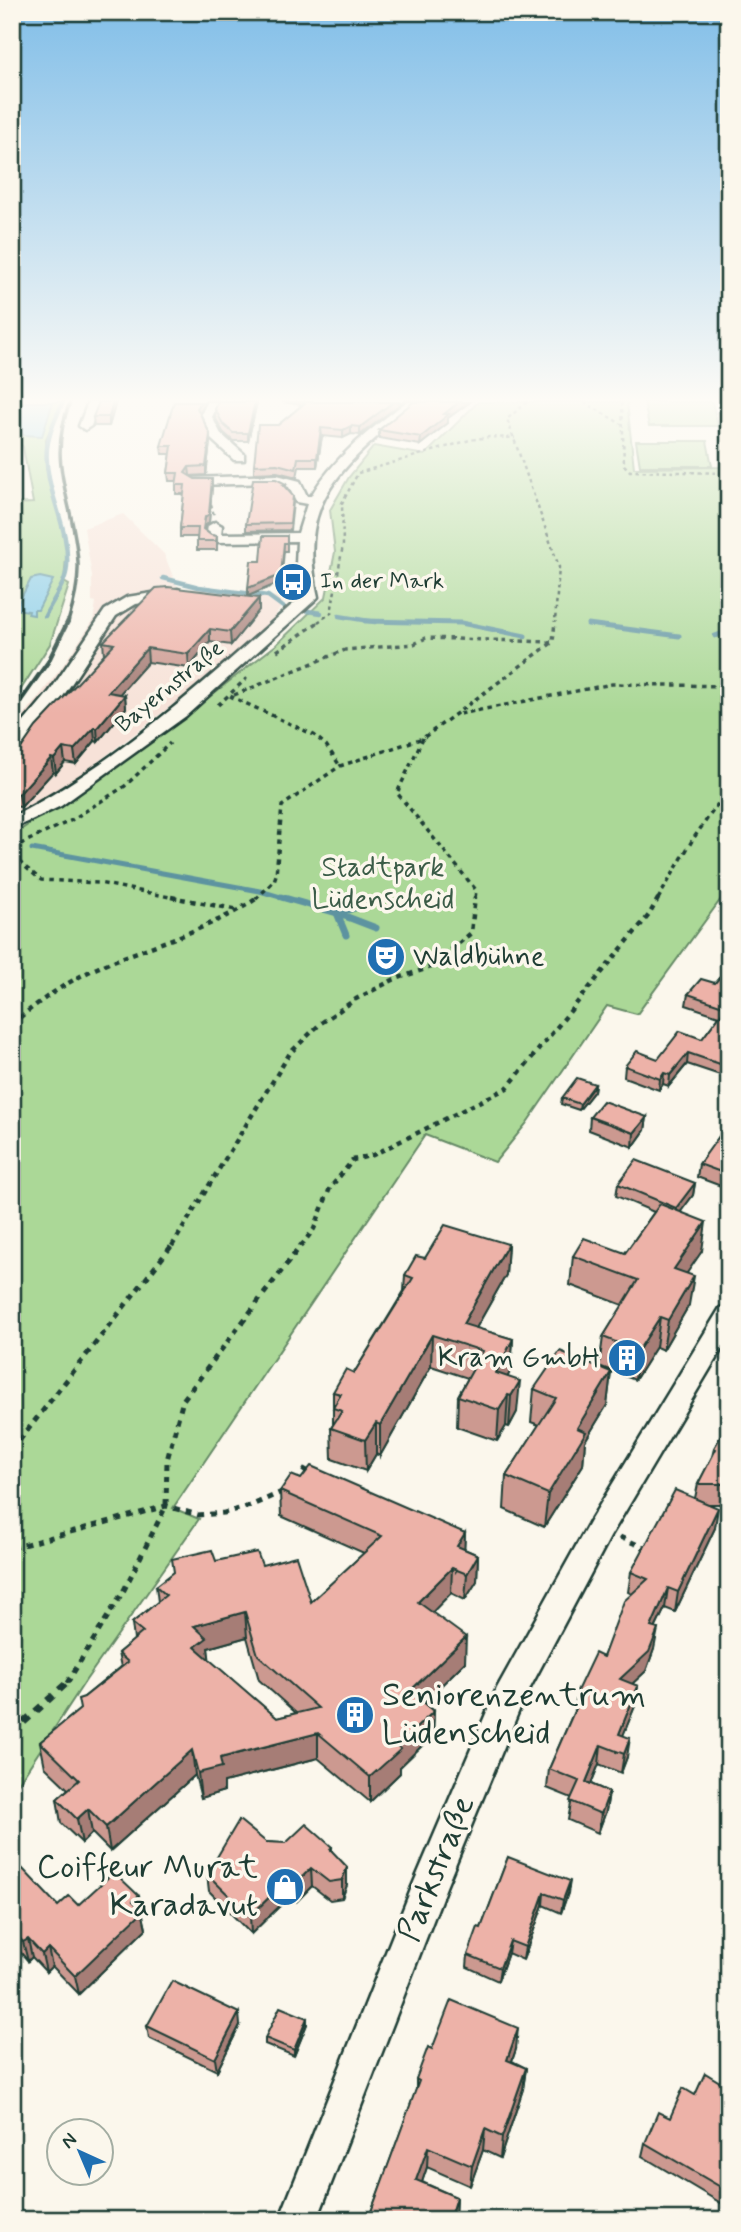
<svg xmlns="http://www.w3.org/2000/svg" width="741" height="2232" font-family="Mynerve,sans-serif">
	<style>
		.built { fill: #f7e2d8 }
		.green { fill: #abd897; stroke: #658a66; stroke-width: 2 }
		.water { fill: #87cce8; stroke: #5d93a0; stroke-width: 2 }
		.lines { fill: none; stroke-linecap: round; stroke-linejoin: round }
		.stream-far2 { stroke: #5d93a0; stroke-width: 4.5 }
		.stream-far1 { stroke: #5d93a0; stroke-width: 5 }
		.stream { stroke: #5d93a0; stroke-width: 7 }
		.minor-casing { stroke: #1f3d34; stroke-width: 5 }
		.path-far4 { stroke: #1f3d34; stroke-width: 2.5; stroke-dasharray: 3.5 3.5; stroke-linecap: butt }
		.path-far3 { stroke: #1f3d34; stroke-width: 3.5; stroke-dasharray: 4.5 4.5; stroke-linecap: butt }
		.path-far2 { stroke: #1f3d34; stroke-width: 4.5; stroke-dasharray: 5 5; stroke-linecap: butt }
		.path-far1 { stroke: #1f3d34; stroke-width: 5; stroke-dasharray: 6 6; stroke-linecap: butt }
		.path { stroke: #1f3d34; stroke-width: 7; stroke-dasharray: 8 8; stroke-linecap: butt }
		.minor { fill: #fbf7ec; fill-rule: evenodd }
		.rail-far1 { stroke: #1f3d34; stroke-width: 3.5 }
		.rail { stroke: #1f3d34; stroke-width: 4.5 }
		.wall { fill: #cc9990; stroke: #1f3d34; stroke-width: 2; fill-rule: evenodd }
		.shaded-wall { fill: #a67d76; stroke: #1f3d34; stroke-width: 2 }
		.building { fill: #edb2a8; stroke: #1f3d34; stroke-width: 2; fill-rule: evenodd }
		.labels { text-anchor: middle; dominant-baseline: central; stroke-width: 7; stroke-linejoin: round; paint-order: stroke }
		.far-poi-label { font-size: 23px; fill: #1f3d34; stroke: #fbf7ec; text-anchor: start }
		.far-street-label { font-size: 23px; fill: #1f3d34; stroke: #fbf7ec }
		.park-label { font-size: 28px; fill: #3b5c48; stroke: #fbf7ec }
		.poi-label { font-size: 28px; fill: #1f3d34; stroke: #fbf7ec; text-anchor: start }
		.near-poi-label { font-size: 33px; fill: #1f3d34; stroke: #fbf7ec; text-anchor: start }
		.near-street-label { font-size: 33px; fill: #1f3d34; stroke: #fbf7ec }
	</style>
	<rect width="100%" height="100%" fill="#fbf7ec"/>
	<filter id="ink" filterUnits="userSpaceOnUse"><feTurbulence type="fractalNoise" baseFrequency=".0143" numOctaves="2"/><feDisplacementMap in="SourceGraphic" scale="14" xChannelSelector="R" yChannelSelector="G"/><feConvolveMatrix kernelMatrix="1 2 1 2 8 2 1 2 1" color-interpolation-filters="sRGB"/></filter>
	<g filter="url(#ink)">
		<polygon class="built" points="123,514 164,554 179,591 199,587 287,598 271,622 244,650 61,790 12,817 12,730 59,671 93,621 96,602 92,601 92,576 84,528"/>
		<g class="green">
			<polygon points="12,402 63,402 46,439 46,468 67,545 64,582 69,585 50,644 12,703 12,504 33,503 23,447 14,436 12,428"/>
			<polygon points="478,402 627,402 634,468 721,467 724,415 729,404 729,888 637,1014 607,1006 526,1124 495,1162 425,1135 173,1508 199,1519 86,1680 12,1793 12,836 187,714 276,645 326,597 335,552 330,510 349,477 374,446 425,455"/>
			<polygon points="644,402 712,402 718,426 649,426"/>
			<polygon points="636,441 707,441 712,466 640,466"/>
		</g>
		<g class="water">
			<polygon points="20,402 53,402 42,436 23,435 13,410"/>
			<polygon points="40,577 53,580 38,610 34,610 34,615 28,614 29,611 15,609 31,579"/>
		</g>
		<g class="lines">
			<g class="stream-far2">
				<polyline points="163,578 199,587 268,596 283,607"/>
				<polyline points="308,611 321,613"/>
				<path d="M45,616C52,600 66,585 67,566C70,525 43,489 47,448C49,432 56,417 63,402"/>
				<polyline points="339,616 375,622"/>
			</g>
			<g class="stream-far1">
				<polyline points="365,621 461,623 525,636"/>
				<polyline points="588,624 679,636"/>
				<polyline points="715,636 729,631"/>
				<polyline points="32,849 260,891 287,899"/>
			</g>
			<g class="stream">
				<polyline points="281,897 337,913 376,928"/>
				<polyline points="346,935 337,913 369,904"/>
			</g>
			<defs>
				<g id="minor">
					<polygon points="88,402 100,402 91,426 85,430 79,426"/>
					<polygon points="207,402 219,402 212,417 221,434 244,454 244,460 234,460 211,439 200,417"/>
					<path d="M406,402H420C408,415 392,425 378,436C322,485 301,522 318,597L315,600L186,716L61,806L12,829V817C121,761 211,676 302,596L296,565L297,541L213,542L206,538L208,526L215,522L222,526L221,534L298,533L307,504L296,502L289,487L277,483L195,485L188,481L190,478L277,475L300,481L307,496H311C334,457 371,429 406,402Z"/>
					<polygon points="178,589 183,591 186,594 183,597 136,604 116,616 62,698 18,751 12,752 12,736 50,691 105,610 127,597"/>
					<polygon points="729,1306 729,1337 610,1537 522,1703 446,1887 317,2220 279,2220 412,1887 497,1688 590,1521 720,1308"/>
				</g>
			</defs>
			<use href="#minor" class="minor-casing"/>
			<g class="path-far4">
				<polyline points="527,402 507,419 559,567 555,622"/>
				<polyline points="584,402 623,425"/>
				<polyline points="622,402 624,465 630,471 729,473"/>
				<polyline points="211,504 214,516"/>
				<polyline points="318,622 331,613 343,545 342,503 358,473 470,440 489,437 515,438"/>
			</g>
			<g class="path-far3">
				<polyline points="277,651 320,621"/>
				<polyline points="234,695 345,650 414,644 426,638 551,642"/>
				<polyline points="230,696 314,735 326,745 340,766"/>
				<polyline points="218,705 247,678"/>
				<polyline points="460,714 612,684 729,686"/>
				<polyline points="423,738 397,793 476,890 475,899"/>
				<polyline points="12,848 70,821 125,786 170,743"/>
				<polyline points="12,856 41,880 99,883 180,899"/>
				<polyline points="256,899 274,881 276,875 282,806 340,766 423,738 553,642 555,621"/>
				<polyline points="658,899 693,839 729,788"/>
			</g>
			<g class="path-far2">
				<polyline points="171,897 239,910"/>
				<path d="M12,1024C38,1002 66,982 97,968C151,944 209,931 259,897"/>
				<polyline points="172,1246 290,1053 321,1023 356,999 393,980 431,967 471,933 475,897"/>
				<polyline points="301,1246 314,1229 330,1188 353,1160 373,1155 507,1088 649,915 659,897"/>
			</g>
			<g class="path-far1">
				<polyline points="12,1450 173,1244"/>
				<polyline points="297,1483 307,1467"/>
				<polyline points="620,1537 647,1549"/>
				<polyline points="12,1548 166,1506 198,1515 224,1513 250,1506 284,1491"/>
				<polyline points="67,1683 124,1590 166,1506 167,1460 183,1400 302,1244"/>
			</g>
			<polyline class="path" points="12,1733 69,1681"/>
			<use href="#minor" class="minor"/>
			<path class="rail-far1" d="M68,622C74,603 79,584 78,563C75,502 45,465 70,402"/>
			<polyline class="rail" points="12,713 48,662 68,621"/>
		</g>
		<g class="wall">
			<polygon points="116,402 109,426 94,426 93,417"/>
			<polygon points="206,402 200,413 210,434 210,442 206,475 189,476 195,479 212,479 212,487 209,522 205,526 205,530 211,535 217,536 217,550 197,550 197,537 180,537 180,528 184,494 176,494 176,481 169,481 168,473 171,454 162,454 161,446"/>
			<polygon points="257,402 248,441 233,441 223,432 215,417 215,409"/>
			<polygon points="282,402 403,402 360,435 351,434 343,438 322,436 317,467 299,467 297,477 277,472 254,473 254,465 278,425 302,405"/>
			<polygon points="414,402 470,402 448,418 448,423 420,445 379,438 379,430"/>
			<polygon points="286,484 286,488 293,503 290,530 246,531 246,524"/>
			<polygon points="287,536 287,551 284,551 281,582 248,596 248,588 261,561"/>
			<polygon points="259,598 259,610 231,645 210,642 189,668 148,662 119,694 125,695 126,708 98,742 95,741 76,764 65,762 56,773 53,772 21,807 12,806 12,757 22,747 104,654 103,642"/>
			<polygon points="729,966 729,1078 687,1064 669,1086 663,1084 659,1090 624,1077 625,1066 658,1059 702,1039 719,1016 686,1005 688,994 715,983"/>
			<polygon points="595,1084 594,1091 579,1110 561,1104 562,1098"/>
			<polygon points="590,1117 647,1117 645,1130 633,1147 589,1130"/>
			<polygon points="729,1125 729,1189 697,1177 699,1164"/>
			<polygon points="695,1183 693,1195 680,1212 702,1251 686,1273 689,1305 663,1350 656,1347 635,1380 599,1366 603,1337 623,1305 570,1285 573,1256 625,1253 654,1212 616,1196 618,1184"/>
			<polygon points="508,1244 506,1275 476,1328 513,1339 511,1370 507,1376 517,1412 509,1427 506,1426 497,1441 457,1427 458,1396 468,1378 431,1366 380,1456 376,1454 366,1471 332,1459 331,1428 333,1425 333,1392 354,1373 404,1291 405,1275 425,1258"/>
			<polygon points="611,1372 607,1405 585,1441 583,1465 544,1527 504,1509 506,1476 539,1425 531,1422 534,1389"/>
			<polygon points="729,1422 729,1504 709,1504 715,1528 675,1612 665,1608 655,1629 654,1649 646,1671 632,1684 638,1686 635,1706 623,1735 627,1757 621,1773 599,1764 591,1784 609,1792 606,1811 598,1833 568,1820 572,1798 547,1788 549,1769 575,1709 577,1691 603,1657 632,1594 628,1592 631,1572 695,1498 698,1484 712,1457 714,1448"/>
			<path d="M301,1479L465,1533L464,1549L478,1555L477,1581L465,1600L451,1593L432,1612L465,1662L424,1702L434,1711L433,1735L400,1767V1773L370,1802L318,1758L224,1782V1791L201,1798L195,1775L110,1851L92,1833L82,1843L61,1823L57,1799L68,1789L45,1767L40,1742L80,1710L84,1697L121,1667L118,1653L134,1640L132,1623L158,1602L156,1586L216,1561L262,1565L311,1602L364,1553L281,1516L280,1491ZM247,1637L259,1680L296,1713L277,1718L209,1660L208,1648Z"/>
			<polygon points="266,1842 332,1847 332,1852 347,1867 347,1885 342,1898 330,1900 312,1886 297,1901 291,1895 251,1934 209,1891 207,1874"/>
			<polygon points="508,1857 568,1893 561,1913 543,1905 523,1960 508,1953 498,1981 467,1967 468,1955 481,1928"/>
			<polygon points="12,1873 58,1906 78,1905 141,1909 146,1929 79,1994 52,1966 46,1972 32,1957 28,1961 16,1947 12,1950"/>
			<polygon points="729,2009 729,2033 722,2029"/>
			<polygon points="307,2018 307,2024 294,2056 265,2044 265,2038"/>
			<polygon points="240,2025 217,2071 149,2038 147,2026"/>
			<polygon points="432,2049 516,2049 512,2061 526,2068 523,2089 500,2158 483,2150 470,2186 427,2167 422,2182 456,2197 455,2217 368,2220 416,2090 416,2079"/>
			<polygon points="729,2063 729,2217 722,2213 724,2205 642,2156 645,2143 670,2118 695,2095 720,2082"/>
		</g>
		<g class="shaded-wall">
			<polygon points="113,402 116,402 109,426 109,417"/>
			<polygon points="201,402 206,402 198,416 197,408"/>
			<polygon points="255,402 257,402 248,441 248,433"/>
			<polygon points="393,402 403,402 360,435 360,427"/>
			<polygon points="459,402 470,402 448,418 448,423 420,445 421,437 444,414"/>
			<polygon points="351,426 351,434 343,438 343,430"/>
			<polygon points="321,428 322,436 317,467 317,458"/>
			<polygon points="210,434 210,442 206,475 206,466"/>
			<polygon points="189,467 190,475 185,482 185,473"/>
			<polygon points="212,479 212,487 209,522 205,526 203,538 203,529"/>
			<polygon points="284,543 281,582 248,596 248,588"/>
			<polygon points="259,598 259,610 231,645 230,632"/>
			<polygon points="210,629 210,642 189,668 188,654"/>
			<polygon points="147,648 148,662 109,706 108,692"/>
			<polygon points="125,695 126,708 98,742 97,728"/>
			<polygon points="94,728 95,741 76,764 74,750"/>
			<polygon points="63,748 65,762 56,773 54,759"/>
			<polygon points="51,758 53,772 21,807 19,794"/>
			<polygon points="688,1053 687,1064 669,1086 670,1075"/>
			<polygon points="664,1073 663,1084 659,1090 660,1079"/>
			<polygon points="595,1084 594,1091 579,1110 580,1104"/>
			<polygon points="647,1117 645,1130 633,1147 634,1133"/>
			<polygon points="695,1183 693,1195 674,1221 676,1208"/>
			<polygon points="706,1222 702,1251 670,1298 674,1269"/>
			<polygon points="508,1244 506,1275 466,1346 463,1324"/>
			<polygon points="694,1276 689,1305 663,1350 668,1320"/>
			<polygon points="660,1317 656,1347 635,1380 638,1351"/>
			<polygon points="432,1335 431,1366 380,1456 380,1425"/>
			<polygon points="513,1339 511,1370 494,1404 496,1373"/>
			<polygon points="611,1372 607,1405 585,1441 583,1465 544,1527 548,1494 577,1428"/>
			<polygon points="520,1381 517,1412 509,1427 511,1396"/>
			<polygon points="508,1395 506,1426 497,1441 499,1410"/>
			<polygon points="376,1423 376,1454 366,1471 365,1440"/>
			<polygon points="718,1508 715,1528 675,1612 678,1592"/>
			<polygon points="465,1533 464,1559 456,1571 457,1546"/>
			<polygon points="478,1555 477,1581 465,1600 467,1574"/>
			<polygon points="452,1568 451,1593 418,1627 418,1602"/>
			<polygon points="668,1588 665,1608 647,1646 651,1627"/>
			<polygon points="245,1612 247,1637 208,1648 210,1663 195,1647 194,1626"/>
			<polygon points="658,1629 654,1649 646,1671 617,1698 620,1679"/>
			<polygon points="466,1637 465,1662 410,1716 410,1691"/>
			<polygon points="638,1686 635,1706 616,1753 619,1734"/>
			<polygon points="434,1711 433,1735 400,1767 400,1773 370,1802 370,1777 397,1746"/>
			<polygon points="318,1733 318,1758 224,1782 224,1791 201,1798 198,1773 220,1758"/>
			<polygon points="630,1738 627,1757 621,1773 624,1754"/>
			<polygon points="601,1745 599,1764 584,1801 586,1782"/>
			<polygon points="192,1750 195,1775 110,1851 106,1827"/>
			<polygon points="609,1792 606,1811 598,1833 601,1814"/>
			<polygon points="88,1809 92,1833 82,1843 77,1819"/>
			<polygon points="347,1867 347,1885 342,1898 342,1880"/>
			<polygon points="311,1868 312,1886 297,1901 296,1883"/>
			<polygon points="290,1877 291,1895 251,1934 250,1916"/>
			<polygon points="570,1881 568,1893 561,1913 563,1900"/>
			<polygon points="544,1893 543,1905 523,1960 525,1947"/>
			<polygon points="139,1896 146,1929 79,1994 75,1976 133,1901"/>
			<polygon points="12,1934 16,1947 12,1950"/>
			<polygon points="28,1939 32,1957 28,1961 23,1942"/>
			<polygon points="510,1941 508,1953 498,1981 500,1968"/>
			<polygon points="48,1948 52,1966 46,1972 42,1954"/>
			<polygon points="239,2013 240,2025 217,2071 215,2059"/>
			<polygon points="307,2018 307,2024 294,2056 294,2050"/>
			<polygon points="518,2028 516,2049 505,2081 507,2060"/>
			<polygon points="526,2068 523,2089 500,2158 502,2137"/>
			<polygon points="485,2129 483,2150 470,2186 472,2166"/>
			<polygon points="428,2147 427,2167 416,2200 416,2180"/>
			<polygon points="456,2197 455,2217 454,2220 449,2220"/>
		</g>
		<g class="building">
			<polygon points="99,402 113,402 109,417 93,417"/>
			<polygon points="174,402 201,402 197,408 210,434 206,466 189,467 185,473 195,479 212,479 209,514 205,517 203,529 211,535 217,536 216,541 197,541 198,528 180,528 185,485 176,485 178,473 168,473 172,446 161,446"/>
			<polygon points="218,402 255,402 248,433 233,433 223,424 215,409"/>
			<polygon points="306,402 393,402 360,427 351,426 343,430 321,428 317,458 298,458 296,469 277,464 254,465 258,425 278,425"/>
			<polygon points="413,402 459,402 444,414 449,414 421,437 379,430"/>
			<polygon points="253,479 276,479 286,484 283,485 293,496 290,523 246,524"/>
			<polygon points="263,536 287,536 287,543 284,543 281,575 248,588 251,561 261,561"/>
			<polygon points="168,587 259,598 230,632 210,629 188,654 147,648 108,692 125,695 97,728 94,728 74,750 63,748 54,759 51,758 19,794 12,792 12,757 22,747 36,727 114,644 103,642 156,588"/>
			<polygon points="729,966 729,1067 688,1053 670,1075 664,1073 660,1079 625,1066 637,1051 658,1059 680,1031 702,1039 726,1007 688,994 701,979 715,983"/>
			<polygon points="577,1078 595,1084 580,1104 562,1098"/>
			<polygon points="603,1101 647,1117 634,1133 590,1117"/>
			<polygon points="727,1125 729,1125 729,1175 699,1164"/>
			<polygon points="636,1160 695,1183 676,1208 618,1184"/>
			<polygon points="660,1204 706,1222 674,1269 694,1276 668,1320 660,1317 638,1351 603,1337 638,1280 573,1256 584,1238 625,1253"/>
			<polygon points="445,1225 508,1244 463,1324 513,1339 496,1373 520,1381 511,1396 508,1395 499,1410 458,1396 483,1351 432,1335 380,1425 376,1423 365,1440 331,1428 342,1411 333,1408 341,1394 333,1392 346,1369 354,1373 413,1278 405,1275 416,1256 425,1258"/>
			<polygon points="560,1351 611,1372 577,1428 586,1432 548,1494 506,1476 556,1398 534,1389"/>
			<polygon points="729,1422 729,1484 698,1484 716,1449 714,1448"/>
			<path d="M311,1466L465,1533L457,1546L478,1555L467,1574L452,1568L418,1602L466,1637L410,1691L434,1711L397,1746L401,1749L370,1777L318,1733L220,1758L222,1767L198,1773L192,1750L106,1827L88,1809L77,1819L57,1799L79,1780L40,1742L80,1709L78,1699L84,1697L128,1662L118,1653L143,1632L132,1623L166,1595L156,1586L174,1572L172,1559L212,1550L216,1561L257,1552L262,1565L296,1556L311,1602L382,1536L280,1491L291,1475L301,1479ZM245,1612L258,1655L318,1708L277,1718L195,1647L207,1638L194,1626Z"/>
			<polygon points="675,1490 718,1508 678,1592 668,1588 651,1627 658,1629 649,1652 620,1679 638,1686 619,1734 630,1738 624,1754 601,1745 586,1782 609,1792 601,1814 570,1801 579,1781 549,1769 582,1693 577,1691 595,1653 603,1657 624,1601 648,1579 631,1572"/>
			<polygon points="239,1820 266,1842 286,1843 306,1824 332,1847 330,1849 347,1867 342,1880 329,1882 311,1868 296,1883 290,1877 250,1916 207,1874"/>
			<polygon points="508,1857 570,1881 563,1900 544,1893 525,1947 510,1941 500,1968 468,1955 478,1927 481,1928"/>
			<polygon points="20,1866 58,1906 69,1896 78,1905 114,1872 139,1896 133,1901 143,1911 75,1976 48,1948 42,1954 28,1939 23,1942 12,1930 12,1873"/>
			<polygon points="172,1981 239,2013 215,2059 147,2026"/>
			<polygon points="451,2000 518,2028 507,2060 526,2068 502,2137 485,2129 472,2166 428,2147 416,2180 456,2197 449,2220 368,2220 419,2081 416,2079 428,2047 432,2049"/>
			<polygon points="280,2007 307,2018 294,2050 265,2038"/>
			<polygon points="729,2063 729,2202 726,2200 729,2192 645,2143 658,2112 670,2118 683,2088 695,2095 705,2073 720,2082"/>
		</g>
	</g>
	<linearGradient id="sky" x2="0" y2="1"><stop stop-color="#81bee8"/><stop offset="0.56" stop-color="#fdfbf6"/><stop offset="1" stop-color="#fdfbf6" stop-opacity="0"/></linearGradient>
	<rect width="741" height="714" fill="url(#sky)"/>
	<defs>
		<symbol id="bus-disc" viewBox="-11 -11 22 22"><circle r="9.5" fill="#1f6fb2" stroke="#fbf7ec"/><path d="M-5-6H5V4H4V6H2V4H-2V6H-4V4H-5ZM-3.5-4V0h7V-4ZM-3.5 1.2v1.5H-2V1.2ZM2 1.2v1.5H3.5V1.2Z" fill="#fff"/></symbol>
		<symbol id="theatre-disc" viewBox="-11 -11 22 22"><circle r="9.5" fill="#1f6fb2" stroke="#fbf7ec"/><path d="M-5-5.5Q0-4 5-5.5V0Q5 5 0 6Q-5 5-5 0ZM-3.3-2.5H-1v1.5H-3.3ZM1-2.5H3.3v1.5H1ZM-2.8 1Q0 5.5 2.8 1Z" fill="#fff"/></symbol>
		<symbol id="building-disc" viewBox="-11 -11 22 22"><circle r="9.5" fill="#1f6fb2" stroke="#fbf7ec"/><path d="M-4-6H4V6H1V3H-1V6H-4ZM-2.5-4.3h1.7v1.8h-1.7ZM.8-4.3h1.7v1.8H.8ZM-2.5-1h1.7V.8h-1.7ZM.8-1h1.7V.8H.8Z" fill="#fff"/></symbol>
		<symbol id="shop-disc" viewBox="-11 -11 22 22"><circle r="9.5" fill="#1f6fb2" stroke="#fbf7ec"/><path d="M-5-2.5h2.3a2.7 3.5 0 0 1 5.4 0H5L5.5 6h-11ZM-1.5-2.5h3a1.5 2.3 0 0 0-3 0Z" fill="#fff"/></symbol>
	</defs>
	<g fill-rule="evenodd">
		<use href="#bus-disc" x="271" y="560" width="44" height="44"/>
		<use href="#theatre-disc" x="364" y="935" width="44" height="44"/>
		<use href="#building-disc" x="605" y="1336" width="44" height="44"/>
		<use href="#building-disc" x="333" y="1693" width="44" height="44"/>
		<use href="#shop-disc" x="263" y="1865" width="44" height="44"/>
	</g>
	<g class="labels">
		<g class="far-poi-label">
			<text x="320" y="582">In der Mark</text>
		</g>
		<g class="far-street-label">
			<text transform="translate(170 687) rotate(-39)">Bayernstraße</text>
		</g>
		<g class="park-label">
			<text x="383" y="868">Stadtpark<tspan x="383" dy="32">Lüdenscheid</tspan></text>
		</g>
		<g class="poi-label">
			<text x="413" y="957">Waldbühne</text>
			<text x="600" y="1358" text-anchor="end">Kram GmbH</text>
		</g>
		<g class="near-poi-label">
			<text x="382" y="1696">Seniorenzentrum<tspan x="382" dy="38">Lüdenscheid</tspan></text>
			<text x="258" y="1868" text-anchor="end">Coiffeur Murat<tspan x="258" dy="38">Karadavut</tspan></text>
		</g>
		<g class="near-street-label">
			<text transform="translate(437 1869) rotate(-68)">Parkstraße</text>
		</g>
	</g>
	<rect width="741" height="2232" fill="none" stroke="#fbf7ec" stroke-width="42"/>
	<rect x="21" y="21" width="699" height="2190" fill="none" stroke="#1f3d34" stroke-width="2.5" filter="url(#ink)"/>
	<g transform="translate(80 2152) rotate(316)"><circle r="33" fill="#fbf7ec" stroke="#a3ada2" stroke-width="2"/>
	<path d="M0-5L12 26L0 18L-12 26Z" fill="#1f6fb2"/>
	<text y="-10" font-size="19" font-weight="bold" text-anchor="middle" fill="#1f3d34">N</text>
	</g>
</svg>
